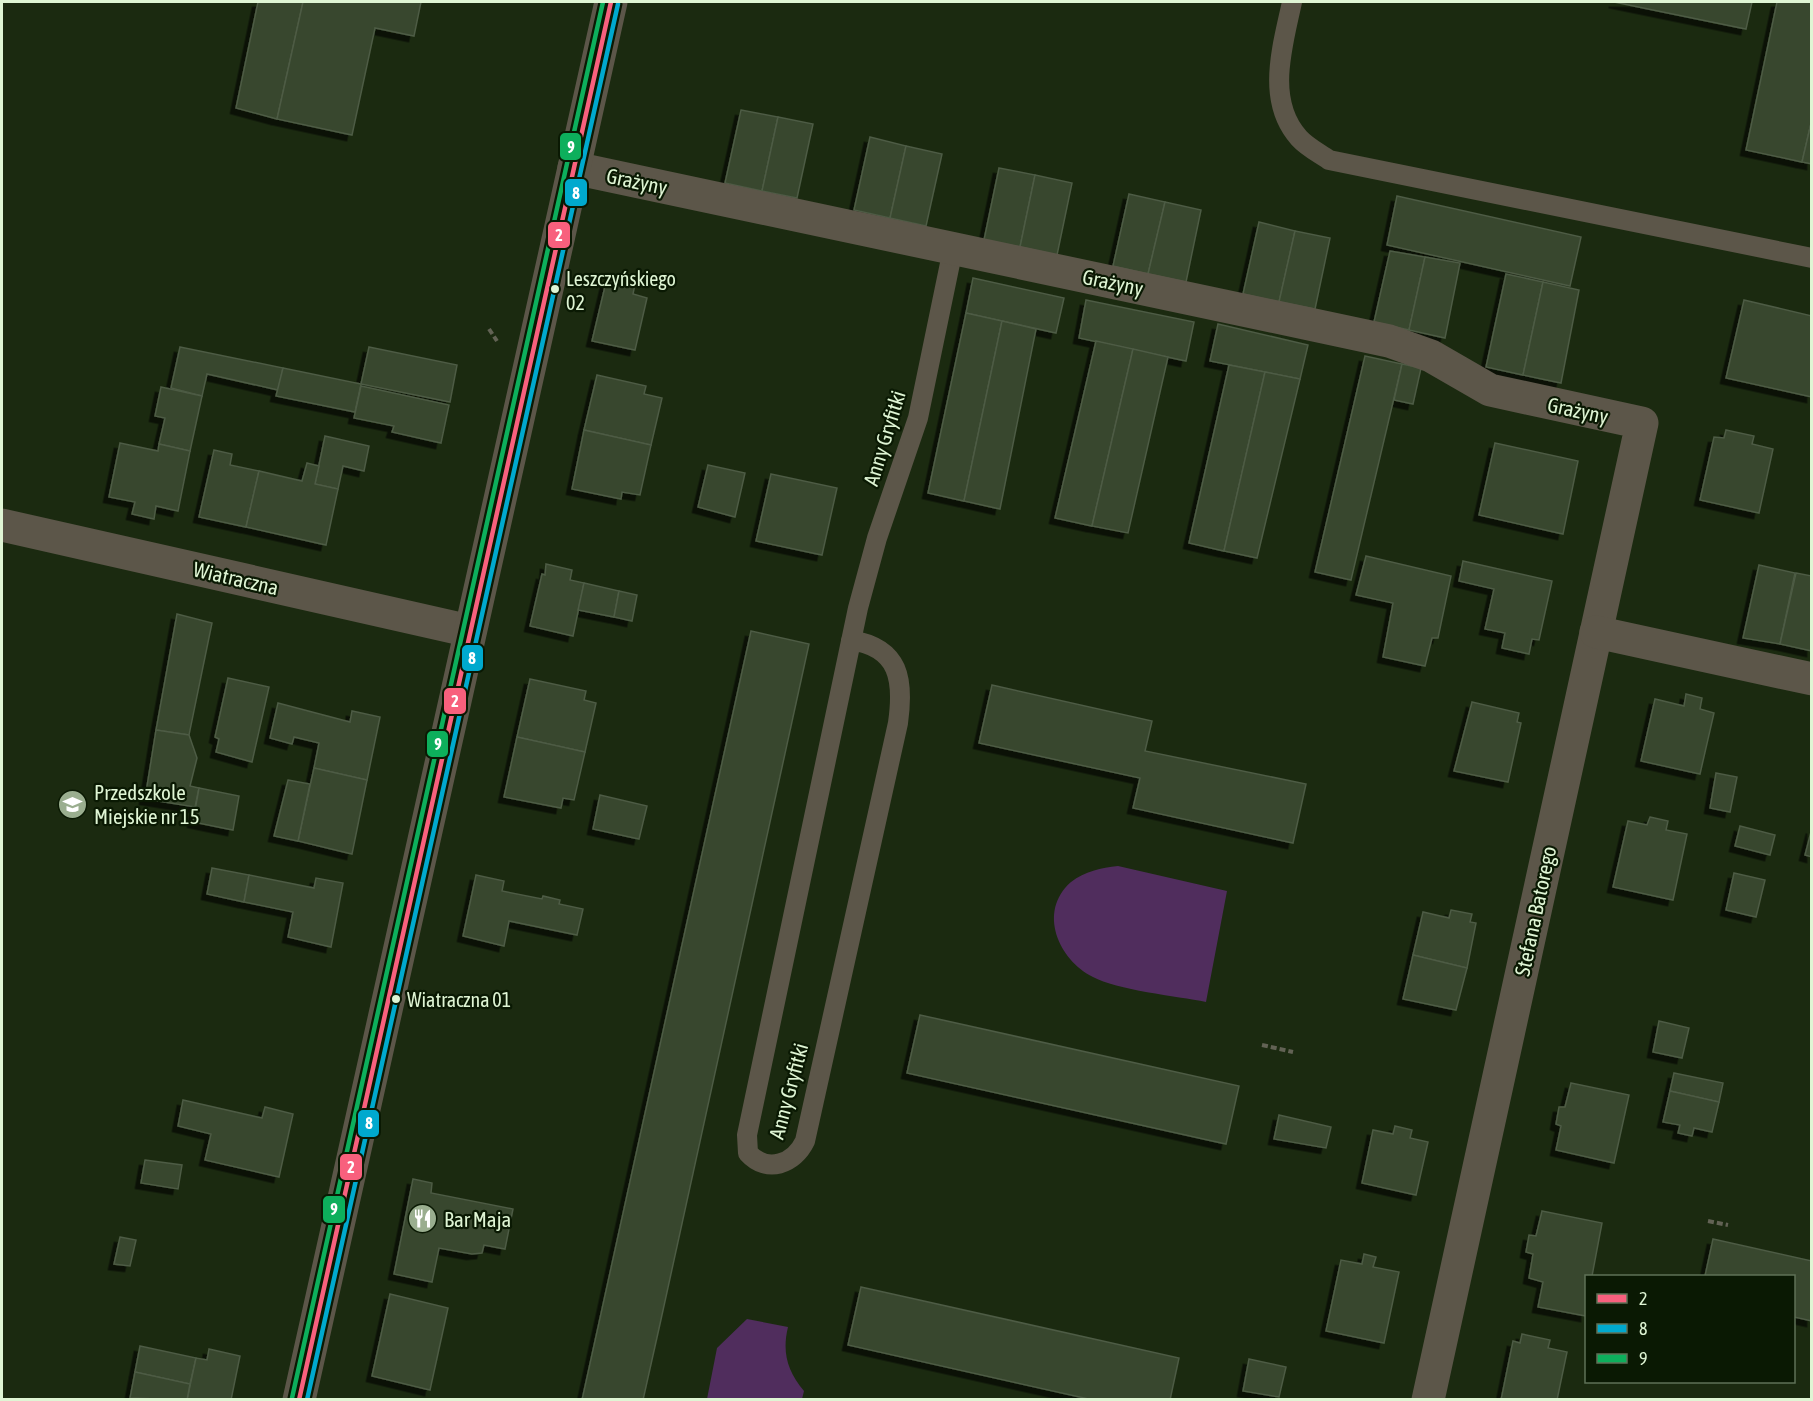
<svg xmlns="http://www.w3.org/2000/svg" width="1813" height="1401" font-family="'Asap Condensed',sans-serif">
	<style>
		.green { fill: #502d5d }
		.building { fill: #38462e; stroke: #4d5b44; stroke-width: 1.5; filter: url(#shadow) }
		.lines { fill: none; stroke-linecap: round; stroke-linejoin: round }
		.path { stroke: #626254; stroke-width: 4; stroke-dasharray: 6 3; stroke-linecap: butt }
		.service { stroke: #5c5649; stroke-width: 20 }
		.minor { stroke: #5c5649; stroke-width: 33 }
		.bus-1-casing { stroke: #0a1903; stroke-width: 9 }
		.bus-2-casing { stroke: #0a1903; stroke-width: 9 }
		.bus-3-casing { stroke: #0a1903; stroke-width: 9 }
		.bus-1 { stroke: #f8607d; stroke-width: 4.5 }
		.bus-2 { stroke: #00a9ce; stroke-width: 4.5 }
		.bus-3 { stroke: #0daf5c; stroke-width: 4.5 }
		.bus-dot { fill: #dff5d4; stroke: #0a1903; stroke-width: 2 }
		.labels { text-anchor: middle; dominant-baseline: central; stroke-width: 4.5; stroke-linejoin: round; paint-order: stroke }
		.bus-label { font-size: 20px; fill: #dff5d4; stroke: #0a1903; text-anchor: start }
		.street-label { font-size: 21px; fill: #dff5d4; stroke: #0a1903 }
		.poi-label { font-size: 21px; fill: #dff5d4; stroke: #0a1903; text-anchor: start }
		.line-badge { stroke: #0a1903; stroke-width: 2 }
		.badge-label { font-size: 16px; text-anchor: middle; font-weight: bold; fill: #fff }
	</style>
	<defs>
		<filter id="shadow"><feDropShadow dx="-5.5" dy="5.5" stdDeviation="0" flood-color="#0009"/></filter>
	</defs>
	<rect width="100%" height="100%" fill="#1b2a10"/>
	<g class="green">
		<path d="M1118,866L1227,891L1206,1002C1177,996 1116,990 1093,977C1059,960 1037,912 1071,882C1085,871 1101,868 1118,866Z"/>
		<path d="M747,1319L788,1327C782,1352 787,1371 804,1391L802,1399H707L717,1348Z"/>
	</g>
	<g class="building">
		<polygon points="258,2 303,2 277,119 236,108"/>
		<polygon points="303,2 421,2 414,36 375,28 352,135 277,119"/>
		<polygon points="1614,2 1752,2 1746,29"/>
		<polygon points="1777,2 1812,2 1812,119 1802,162 1746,150"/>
		<polygon points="741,110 778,117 762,191 725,183"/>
		<polygon points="778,117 813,124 797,198 762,191"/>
		<polygon points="1812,119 1812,164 1802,162"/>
		<polygon points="870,137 906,146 890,218 854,210"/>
		<polygon points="906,146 942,154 926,226 890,218"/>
		<polygon points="999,168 1035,175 1020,247 984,240"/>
		<polygon points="1035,175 1072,183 1057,255 1020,247"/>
		<polygon points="1129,194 1165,202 1148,274 1113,266"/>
		<polygon points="1397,196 1581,237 1570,286 1387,245"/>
		<polygon points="1165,202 1201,210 1186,282 1148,274"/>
		<polygon points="1259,222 1295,231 1279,302 1243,294"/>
		<polygon points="1295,231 1330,238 1315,309 1279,302"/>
		<polygon points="1390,251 1425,257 1409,330 1374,322"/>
		<polygon points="1425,257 1460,263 1445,338 1409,330"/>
		<polygon points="1506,274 1543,282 1523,375 1486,367"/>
		<polygon points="607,278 635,284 633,294 647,298 635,350 592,341"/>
		<polygon points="973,278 1064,298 1056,333 966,313"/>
		<polygon points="1543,282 1579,290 1561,383 1523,375"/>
		<polygon points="1086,300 1194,322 1186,361 1079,338"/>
		<polygon points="1744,300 1812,316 1812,397 1726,378"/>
		<polygon points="966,313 1002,321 964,501 928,493"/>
		<polygon points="1002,321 1036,329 1000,509 964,501"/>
		<polygon points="1218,324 1308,345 1300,379 1210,361"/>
		<polygon points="1096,341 1133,349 1092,526 1055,518"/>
		<polygon points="180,347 283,368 278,390 207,374 202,396 171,388"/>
		<polygon points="369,347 457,365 450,402 361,384"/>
		<polygon points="1133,349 1168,357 1128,533 1092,526"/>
		<polygon points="1365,356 1402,364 1351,580 1315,572"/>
		<polygon points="1402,364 1421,368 1413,404 1394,400"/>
		<polygon points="1229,365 1265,372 1224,551 1189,543"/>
		<polygon points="283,368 361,384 355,412 276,396"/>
		<polygon points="1265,372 1300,379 1257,558 1224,551"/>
		<polygon points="597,375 646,386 644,394 662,398 651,445 584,430"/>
		<polygon points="361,386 449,405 441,443 392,432 394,426 354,418"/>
		<polygon points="161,387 202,396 190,451 159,444 165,418 155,416"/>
		<polygon points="584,430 651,445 640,495 622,492 621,499 572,489"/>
		<polygon points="1726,430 1754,436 1752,444 1773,449 1759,513 1700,500 1714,437 1724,438"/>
		<polygon points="325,436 369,446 364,471 343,466 338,489 315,484"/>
		<polygon points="120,443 158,451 159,444 190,451 178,511 156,506 154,519 132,514 135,502 109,497"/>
		<polygon points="1495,443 1578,461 1563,534 1479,515"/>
		<polygon points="214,450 232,454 230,465 259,471 246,527 199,517"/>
		<polygon points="307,463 319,466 315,484 338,489 326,545 246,527 259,471 302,481"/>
		<polygon points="708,465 745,473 735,517 698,507"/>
		<polygon points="771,474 837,488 822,555 756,541"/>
		<polygon points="1366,556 1451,576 1438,638 1432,638 1425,666 1383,657 1393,603 1356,595"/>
		<polygon points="1463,561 1552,581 1539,640 1532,639 1529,654 1502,648 1505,633 1485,629 1494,589 1459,581"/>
		<polygon points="546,564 572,570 570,580 584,583 573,636 530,626 542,574 545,575"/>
		<polygon points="1759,565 1795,573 1780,644 1743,638"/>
		<polygon points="1796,573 1812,576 1812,651 1780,644"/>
		<polygon points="584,583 619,591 614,617 578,610"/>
		<polygon points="619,591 637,595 632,621 614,617"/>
		<polygon points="177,614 212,623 189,735 156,730"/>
		<polygon points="751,631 809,644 660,1324 643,1400 582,1400"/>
		<polygon points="228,678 269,687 252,762 216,752 219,739 215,737"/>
		<polygon points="530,679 586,691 584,700 596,703 585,752 517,737"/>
		<polygon points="992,685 1152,721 1145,751 1306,784 1293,843 1133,808 1140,778 979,743"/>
		<polygon points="1686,694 1702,698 1700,709 1714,713 1700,774 1641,761 1655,699 1684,706"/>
		<polygon points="1472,702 1519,713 1517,722 1521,723 1508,782 1454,771"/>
		<polygon points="278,703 350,722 352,711 380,717 367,780 314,768 319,743 294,737 292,744 270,738"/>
		<polygon points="156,730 189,735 197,758 190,786 199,788 195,807 145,799"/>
		<polygon points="517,737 585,752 574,800 563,798 561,808 504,797"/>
		<polygon points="314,768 367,780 352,854 298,841"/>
		<polygon points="1716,773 1737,777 1730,812 1710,808"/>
		<polygon points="288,780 310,784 298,841 274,836"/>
		<polygon points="199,788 239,796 233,830 193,822"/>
		<polygon points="600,795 647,806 639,839 593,829"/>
		<polygon points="1650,817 1668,821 1666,830 1687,834 1673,900 1613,887 1628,821 1647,825"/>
		<polygon points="1740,826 1775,835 1770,855 1735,846"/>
		<polygon points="1812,828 1812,857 1805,855"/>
		<polygon points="212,868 249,875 244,902 207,894"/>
		<polygon points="1734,873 1765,880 1756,917 1726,910"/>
		<polygon points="249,875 314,888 316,878 343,883 331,947 288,937 293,912 244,902"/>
		<polygon points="476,875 504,881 502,891 542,899 543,896 560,900 559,904 583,909 577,935 509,921 504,946 463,936"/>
		<polygon points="1451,910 1472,914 1470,922 1476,923 1467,968 1413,955 1423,912 1449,918"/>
		<polygon points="1413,955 1467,968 1456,1010 1403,999"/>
		<polygon points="920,1015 1239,1086 1226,1144 907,1073"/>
		<polygon points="1659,1021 1689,1028 1682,1058 1653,1052"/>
		<polygon points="1674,1073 1723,1083 1719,1102 1670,1091"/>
		<polygon points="1571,1083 1629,1095 1614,1163 1556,1150 1561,1126 1556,1124 1559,1107 1565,1107"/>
		<polygon points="1670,1091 1719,1102 1712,1132 1694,1128 1692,1136 1678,1133 1680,1125 1663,1122"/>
		<polygon points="183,1100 262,1118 265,1107 293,1114 279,1177 205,1160 211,1134 178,1126"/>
		<polygon points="1279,1115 1331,1127 1326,1148 1274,1139"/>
		<polygon points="1395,1126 1412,1130 1410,1138 1428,1142 1416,1195 1362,1183 1373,1130 1393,1134"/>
		<polygon points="145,1160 182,1165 178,1189 141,1183"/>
		<polygon points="413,1179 432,1183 431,1193 513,1209 505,1249 484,1245 482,1253 472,1254 439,1248 432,1282 394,1274"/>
		<polygon points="1542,1211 1602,1223 1592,1276 1586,1276 1586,1316 1538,1307 1543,1282 1529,1278 1533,1254 1526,1252 1529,1235 1536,1236"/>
		<polygon points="120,1237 136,1240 130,1266 114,1264"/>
		<polygon points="1713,1239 1812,1261 1812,1321 1794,1317 1794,1276 1705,1276"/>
		<polygon points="1364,1254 1376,1257 1373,1267 1399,1272 1384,1343 1326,1331 1341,1260 1362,1264"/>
		<polygon points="861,1287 1179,1358 1170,1400 1093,1400 848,1345"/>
		<polygon points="390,1294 448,1308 430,1390 372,1376"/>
		<polygon points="1522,1334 1550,1340 1548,1348 1567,1352 1557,1400 1501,1400 1513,1341 1520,1343"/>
		<polygon points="140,1346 196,1358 190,1384 135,1372"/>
		<polygon points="209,1349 240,1356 231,1400 187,1400 196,1358 207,1360"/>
		<polygon points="1249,1359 1286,1367 1279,1397 1243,1391"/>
		<polygon points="135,1372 190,1384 187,1400 130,1398"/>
	</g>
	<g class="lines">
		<g class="path">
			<polyline points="489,329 497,341"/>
			<polyline points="1262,1045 1293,1052"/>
			<polyline points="1708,1221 1728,1225"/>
		</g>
		<g class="service">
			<path d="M1292,2C1283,45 1265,100 1299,138C1307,147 1319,153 1329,160L1812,258"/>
			<path d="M851,640C900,648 904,680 898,723L805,1141C794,1164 767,1174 748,1153L747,1135L858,608L877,538L918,418L953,249"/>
		</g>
		<g class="minor">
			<polyline points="574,168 1389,341 1431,356 1490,390 1642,423 1428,1400"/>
			<polyline points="2,525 470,631"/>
			<polyline points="1596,632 1812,679"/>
			<polyline points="299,1400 611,2"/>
		</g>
		<defs>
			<polyline id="bus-1" points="299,1400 611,2"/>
			<polyline id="bus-2" points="307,1400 618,4"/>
			<polyline id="bus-3" points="292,1398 603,2"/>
		</defs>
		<use href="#bus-1" class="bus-1-casing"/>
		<use href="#bus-2" class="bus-2-casing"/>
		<use href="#bus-3" class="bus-3-casing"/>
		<use href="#bus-1" class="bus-1"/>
		<use href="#bus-2" class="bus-2"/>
		<use href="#bus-3" class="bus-3"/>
	</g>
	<defs>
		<symbol id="school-disc" viewBox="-11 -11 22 22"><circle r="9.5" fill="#9aae8f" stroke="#0a1903"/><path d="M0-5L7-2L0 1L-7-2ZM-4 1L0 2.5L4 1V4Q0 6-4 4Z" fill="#fff"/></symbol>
		<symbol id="restaurant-disc" viewBox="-11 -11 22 22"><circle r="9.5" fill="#9aae8f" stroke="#0a1903"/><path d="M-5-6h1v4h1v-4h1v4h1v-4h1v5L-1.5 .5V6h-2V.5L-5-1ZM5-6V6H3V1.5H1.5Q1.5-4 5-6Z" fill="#fff"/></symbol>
	</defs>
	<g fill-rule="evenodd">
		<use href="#school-disc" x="56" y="788" width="33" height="33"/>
		<use href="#restaurant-disc" x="406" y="1202" width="33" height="33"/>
	</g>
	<g class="bus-dot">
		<circle cx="555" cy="289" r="5"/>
		<circle cx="396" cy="999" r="5"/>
	</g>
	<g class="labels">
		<g class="bus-label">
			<text x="566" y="278">Leszczyńskiego<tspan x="566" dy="24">02</tspan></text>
			<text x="407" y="999">Wiatraczna 01</text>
		</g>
		<g class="street-label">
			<text transform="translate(637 181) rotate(12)">Grażyny</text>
			<text transform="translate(1113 282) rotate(12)">Grażyny</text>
			<text transform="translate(1578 410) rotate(12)">Grażyny</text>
			<text transform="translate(884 438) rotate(-73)">Anny Gryfitki</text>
			<text transform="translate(236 578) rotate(13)">Wiatraczna</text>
			<text transform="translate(1535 911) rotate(-78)">Stefana Batorego</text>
			<text transform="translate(788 1091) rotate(-75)">Anny Gryfitki</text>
		</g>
		<g class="poi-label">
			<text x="94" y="792">Przedszkole<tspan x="94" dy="24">Miejskie nr 15</tspan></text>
			<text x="444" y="1219">Bar Maja</text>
		</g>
	</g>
	<g class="line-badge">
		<rect x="559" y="132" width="23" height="29" rx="6" fill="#0daf5c"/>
		<rect x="564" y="178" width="24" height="29" rx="6" fill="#00a9ce"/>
		<rect x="547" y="221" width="24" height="28" rx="6" fill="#f8607d"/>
		<rect x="461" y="644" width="23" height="28" rx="6" fill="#00a9ce"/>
		<rect x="443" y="687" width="24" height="28" rx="6" fill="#f8607d"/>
		<rect x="426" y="730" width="23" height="28" rx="6" fill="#0daf5c"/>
		<rect x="357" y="1109" width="23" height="29" rx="6" fill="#00a9ce"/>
		<rect x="339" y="1153" width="24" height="28" rx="6" fill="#f8607d"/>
		<rect x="322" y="1195" width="24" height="29" rx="6" fill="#0daf5c"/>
	</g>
	<g class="badge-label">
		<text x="571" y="153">9</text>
		<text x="576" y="199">8</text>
		<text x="559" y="241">2</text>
		<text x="472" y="664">8</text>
		<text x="455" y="707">2</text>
		<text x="438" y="750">9</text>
		<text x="369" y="1129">8</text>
		<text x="351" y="1173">2</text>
		<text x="334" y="1215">9</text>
	</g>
	<rect width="1813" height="1401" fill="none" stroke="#dff5d4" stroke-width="6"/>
	<rect x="1585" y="1275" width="210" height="108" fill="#0a1903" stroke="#5f7157" stroke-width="1.5"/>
	<rect x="1597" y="1294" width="30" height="9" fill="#f8607d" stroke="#5f7157" stroke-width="1.5"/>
	<text x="1639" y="1305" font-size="18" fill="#dff5d4">2</text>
	<rect x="1597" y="1324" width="30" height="9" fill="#00a9ce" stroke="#5f7157" stroke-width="1.5"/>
	<text x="1639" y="1335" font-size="18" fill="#dff5d4">8</text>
	<rect x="1597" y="1354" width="30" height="9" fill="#0daf5c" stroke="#5f7157" stroke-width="1.5"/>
	<text x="1639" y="1365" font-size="18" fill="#dff5d4">9</text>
</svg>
